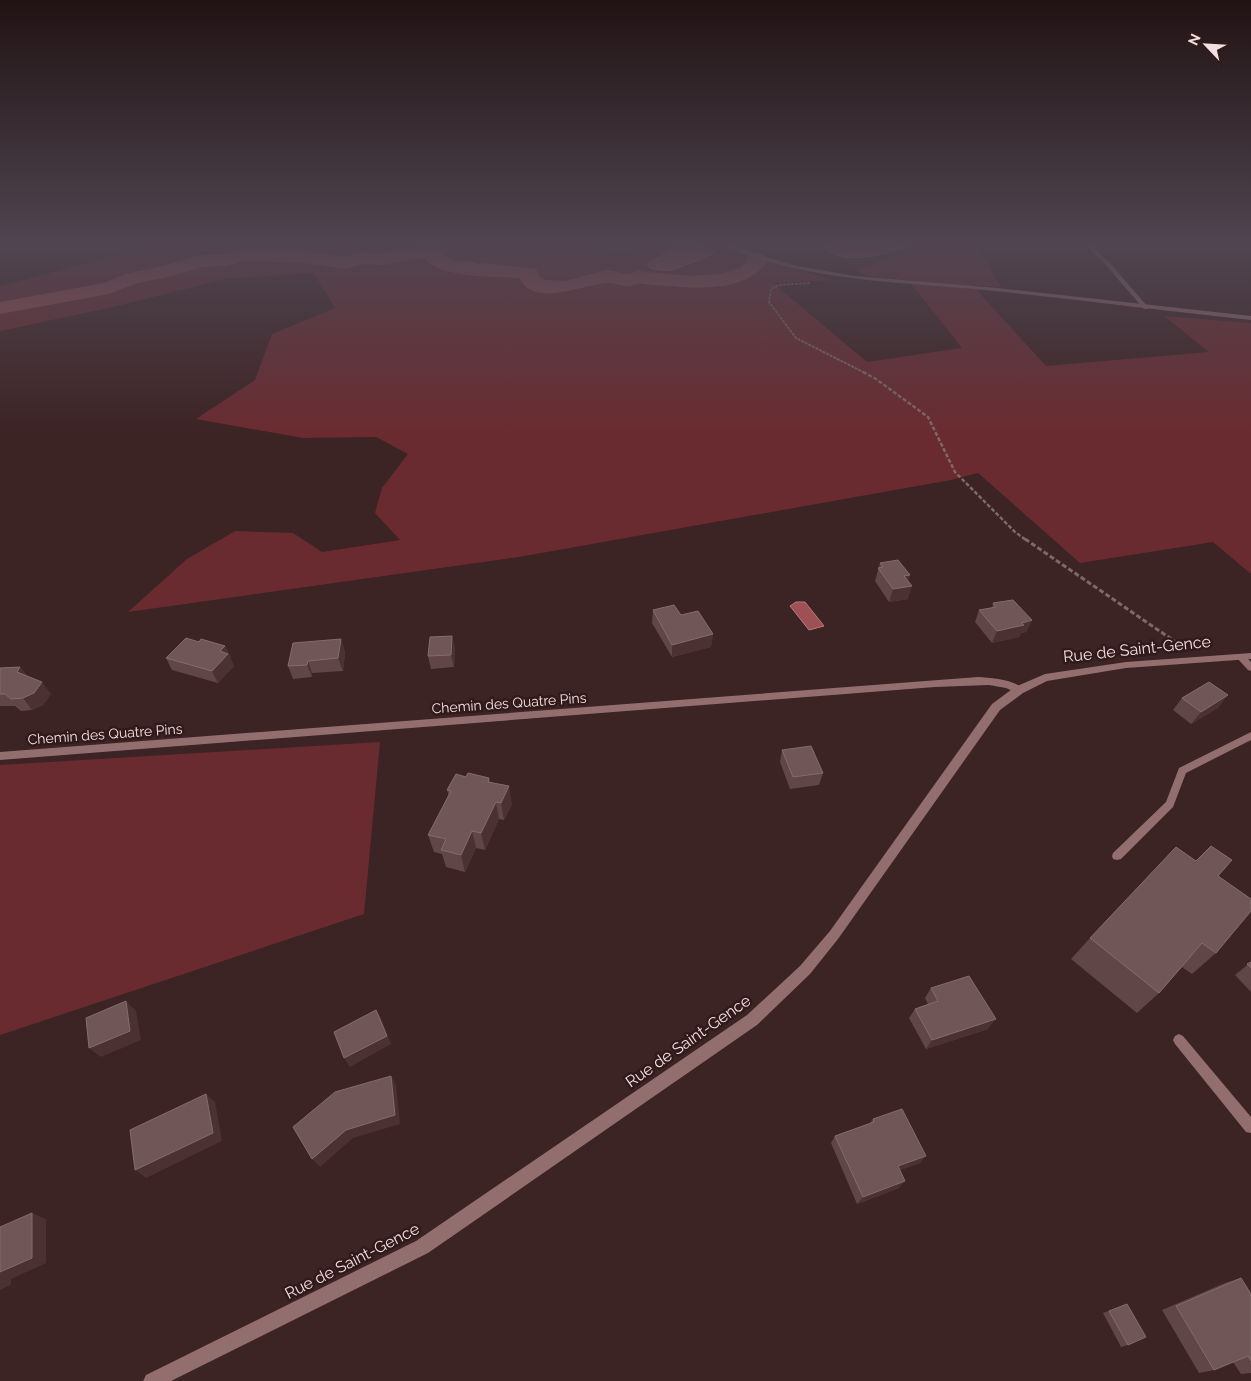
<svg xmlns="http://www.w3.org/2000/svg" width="1251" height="1381" font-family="Raleway,sans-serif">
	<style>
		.green { fill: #6a2b30 }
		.water { fill: #9e5055; stroke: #b77b7f }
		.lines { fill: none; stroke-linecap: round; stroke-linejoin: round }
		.river { fill: #9e5055; fill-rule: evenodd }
		.path-far2 { stroke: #7e6868; stroke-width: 2; stroke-dasharray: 3 1; stroke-linecap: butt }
		.path-far1 { stroke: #7e6868; stroke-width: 2.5; stroke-dasharray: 4 2; stroke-linecap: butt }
		.path { stroke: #7e6868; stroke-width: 3; stroke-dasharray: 5 2.5; stroke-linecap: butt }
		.service { fill: #926e6f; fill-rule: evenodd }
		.minor { fill: #926e6f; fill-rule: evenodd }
		.tertiary { fill: #926e6f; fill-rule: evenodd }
		.wall { fill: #604647 }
		.shaded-wall { fill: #4b3132 }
		.building { fill: #705657; stroke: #846c6c }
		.labels { text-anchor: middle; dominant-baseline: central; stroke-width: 5; stroke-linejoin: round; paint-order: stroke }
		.street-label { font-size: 14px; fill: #f2e0e0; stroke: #32191a }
		.near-street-label { font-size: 16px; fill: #f2e0e0; stroke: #32191a }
	</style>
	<rect width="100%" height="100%" fill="#3c2324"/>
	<g class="green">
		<polygon points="153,243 597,243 596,253 626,258 656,243 712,243 832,280 773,283 867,362 962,348 908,280 866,276 857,270 927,243 969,243 978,247 1001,287 972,285 1046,366 1209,352 1164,316 1251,323 1251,574 1213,542 1080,563 978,473 951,480 519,557 128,612 187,559 235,531 293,533 322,552 400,540 375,513 382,488 408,454 376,437 303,438 196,419 255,380 272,334 335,308 314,273 225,279 113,307 0,331 0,286 155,246"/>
		<polygon points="380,742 364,914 0,1035 0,765"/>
	</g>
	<g class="water">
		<path d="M682,243L698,245L716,253C713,254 674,270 671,270C665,271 658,269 651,268L648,266V264Z"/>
		<path d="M821,243H918C893,251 840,272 821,243Z"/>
		<polygon points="796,602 805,602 824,626 809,630 790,606"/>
	</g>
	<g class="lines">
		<path class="river" d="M430,244L441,247L443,254L457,262L466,260L479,264L486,263L536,269L540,277L545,280L565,281L606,270L628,274L638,271L690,276L720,274L740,268L746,262L749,254L756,252L763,254L766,263C741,298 679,286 643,284C637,283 633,286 628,286C620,286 612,282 605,283C584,285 531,308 520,278C494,276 439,279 424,257L384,265L364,264L346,269L306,263L244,261L226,266L202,267L168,277L137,283L109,294L0,314V302L104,283L125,274L158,267L201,255L225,254L243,249L306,251L345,257L363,252L382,253Z"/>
		<polyline class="path-far2" points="810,283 779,285 771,289 769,302 796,338 865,373"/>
		<polyline class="path-far1" points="863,372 876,379 928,417 955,472 1015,532 1026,540"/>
		<polyline class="path" points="1025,539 1183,647"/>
		<g class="service">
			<polygon points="1251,732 1251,740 1186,773 1173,807 1121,859 1117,860 1113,859 1112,856 1113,853 1166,802 1179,768"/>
			<polygon points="1179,1034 1183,1036 1251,1117 1251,1133 1246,1132 1175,1044 1173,1040 1175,1036"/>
		</g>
		<g class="minor">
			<polygon points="1086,244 1090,244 1109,262 1148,307 1148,309 1144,309 1105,264 1086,246"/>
			<polygon points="1241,654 1244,655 1251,662 1251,671 1248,670 1236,657"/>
			<path d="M978,677C992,678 1015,679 1024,690L1019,694L1006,688L989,685L935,687L0,760V752Z"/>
		</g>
		<g class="tertiary">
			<path d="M721,243H728L760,255L797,266L855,276L997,288L1251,316V320C1166,311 1080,300 995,291C918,283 841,283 766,261C751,256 734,252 721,243Z"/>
			<polygon points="1251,653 1251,659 1126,668 1047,681 1023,693 1000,710 838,939 810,974 757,1025 428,1253 171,1381 143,1381 146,1375 416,1241 747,1015 800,966 830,931 992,704 1015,687 1045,674 1126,662"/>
		</g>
	</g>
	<g class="wall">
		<polygon points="880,563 910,575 908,581 908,599 889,602 875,581"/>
		<polygon points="993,603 1032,620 1026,632 1021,633 1019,637 992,643 975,622 979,610 992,608"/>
		<polygon points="653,610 681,615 713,634 711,647 672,657 652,623"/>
		<polygon points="341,639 345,652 343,671 312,673 312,677 293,679 288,666"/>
		<polygon points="199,642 225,646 231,658 230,658 234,666 218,683 172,670 166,658"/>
		<polygon points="455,648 454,667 431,669 428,656"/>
		<polygon points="20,667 27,676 51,694 43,705 32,710 21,711 15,706 0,706 0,668"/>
		<polygon points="1182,698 1219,707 1191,724 1173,710"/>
		<polygon points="782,750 823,773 819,785 790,789 780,762"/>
		<polygon points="489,778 490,782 512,804 504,820 499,819 485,850 476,848 465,872 446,867 442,854 434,852 428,835 449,796 447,790"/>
		<polygon points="1218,876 1216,953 1192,974 1182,967 1159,993 1137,1013 1071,959 1090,938"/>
		<polygon points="1251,962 1251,992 1235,975"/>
		<polygon points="931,988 988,1029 926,1049 909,1018 915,1009 928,1004 925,998"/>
		<polygon points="873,1119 920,1163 900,1170 899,1188 857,1204 831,1143 835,1136 870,1123"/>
		<polygon points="1241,1278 1251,1294 1251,1373 1241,1374 1233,1362 1214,1370 1199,1373 1162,1310 1225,1283"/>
		<polygon points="1127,1304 1128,1345 1121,1347 1103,1313"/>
	</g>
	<g class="shaded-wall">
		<polygon points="910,575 906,587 912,586 908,599 889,602 893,589 904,576"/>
		<polygon points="1032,620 1026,632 1021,633 1019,637 992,643 997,631 1022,623"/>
		<polygon points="713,634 711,647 672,657 672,645"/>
		<polygon points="452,636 455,648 454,667 451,655"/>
		<polygon points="341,639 345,652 343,671 338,658"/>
		<polygon points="225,646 234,666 218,683 212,671 220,651"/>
		<polygon points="308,661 312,673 312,677 307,665"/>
		<polygon points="20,667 29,679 17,672"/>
		<polygon points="42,682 51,694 43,705 32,710 23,698"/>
		<polygon points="1228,695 1219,707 1191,724 1201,712"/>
		<polygon points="509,786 512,804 504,820 501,803"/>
		<polygon points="496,802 499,819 485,850 481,833"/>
		<polygon points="472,831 476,848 465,872 461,855"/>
		<polygon points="126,1001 136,1011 141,1040 101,1057 89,1048"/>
		<polygon points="376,1010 381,1018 391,1044 350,1067 344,1058"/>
		<polygon points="996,1019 988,1029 926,1049 932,1040"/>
		<polygon points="391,1076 396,1085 400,1124 353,1138 320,1167 312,1159"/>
		<polygon points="206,1094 215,1102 222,1141 146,1178 135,1170"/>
		<polygon points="926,1156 920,1163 892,1173 898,1166"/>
		<polygon points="905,1181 899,1188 857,1204 863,1197"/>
		<polygon points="32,1213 46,1219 46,1263 11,1279 11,1285 0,1290 0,1272"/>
	</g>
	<g class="building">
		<polygon points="898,560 910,575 904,576 912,586 893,589 878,568 883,567 880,563"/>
		<polygon points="1013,600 1032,620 1022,623 1024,625 997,631 979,610 996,607 993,603"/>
		<polygon points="674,605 681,615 698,611 713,634 672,645 653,610"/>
		<polygon points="452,636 451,655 428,656 430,637"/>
		<polygon points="186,638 199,642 201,639 225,646 220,651 228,654 212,671 166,658"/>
		<polygon points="341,639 338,658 308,661 307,665 288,666 293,643"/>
		<polygon points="20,667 17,672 42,682 34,693 23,698 11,699 5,694 0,694 0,668"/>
		<polygon points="1209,682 1228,695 1201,712 1182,698"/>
		<polygon points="811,746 823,773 793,777 782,750"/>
		<polygon points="468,773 489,778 488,782 509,786 501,803 496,802 481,833 472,831 461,855 441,850 446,839 428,835 451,791 447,790 456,774 466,777"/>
		<polygon points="1211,846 1232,860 1218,876 1251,899 1251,911 1216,953 1202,943 1159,993 1090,938 1176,847 1196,861"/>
		<polygon points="1251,962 1251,968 1247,964"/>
		<polygon points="969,976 996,1019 932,1040 915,1009 938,1001 931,988"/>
		<polygon points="126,1001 130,1031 89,1048 86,1018"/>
		<polygon points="376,1010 387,1036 344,1058 334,1032"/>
		<polygon points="391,1076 395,1115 346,1130 312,1159 293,1127 335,1092"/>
		<polygon points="206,1094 213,1133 135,1170 130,1130"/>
		<polygon points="902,1109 926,1156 898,1166 905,1181 863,1197 835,1136 874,1122 873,1119"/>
		<polygon points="32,1213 32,1258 0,1272 0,1227"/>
		<polygon points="1241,1278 1251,1294 1251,1361 1248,1356 1214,1370 1176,1306"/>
		<polygon points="1127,1304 1146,1337 1128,1345 1109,1311"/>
	</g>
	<linearGradient id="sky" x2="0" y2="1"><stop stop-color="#211314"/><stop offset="0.56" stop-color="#504550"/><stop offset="1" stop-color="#504550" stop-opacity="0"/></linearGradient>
	<rect width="1251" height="436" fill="url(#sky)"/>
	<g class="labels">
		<g class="street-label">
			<text transform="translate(509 703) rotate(-4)">Chemin des Quatre Pins</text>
			<text transform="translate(105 734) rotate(-4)">Chemin des Quatre Pins</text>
		</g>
		<g class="near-street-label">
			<text transform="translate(1137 649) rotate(-6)">Rue de Saint-Gence</text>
			<text transform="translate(688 1041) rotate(-35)">Rue de Saint-Gence</text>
			<text transform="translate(352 1261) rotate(-27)">Rue de Saint-Gence</text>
		</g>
	</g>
	<g transform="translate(1206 45) rotate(295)" stroke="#32191a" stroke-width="4" paint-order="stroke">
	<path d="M0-4L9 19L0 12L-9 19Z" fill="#f2e0e0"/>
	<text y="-8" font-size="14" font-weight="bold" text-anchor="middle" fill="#f2e0e0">N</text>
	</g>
</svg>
